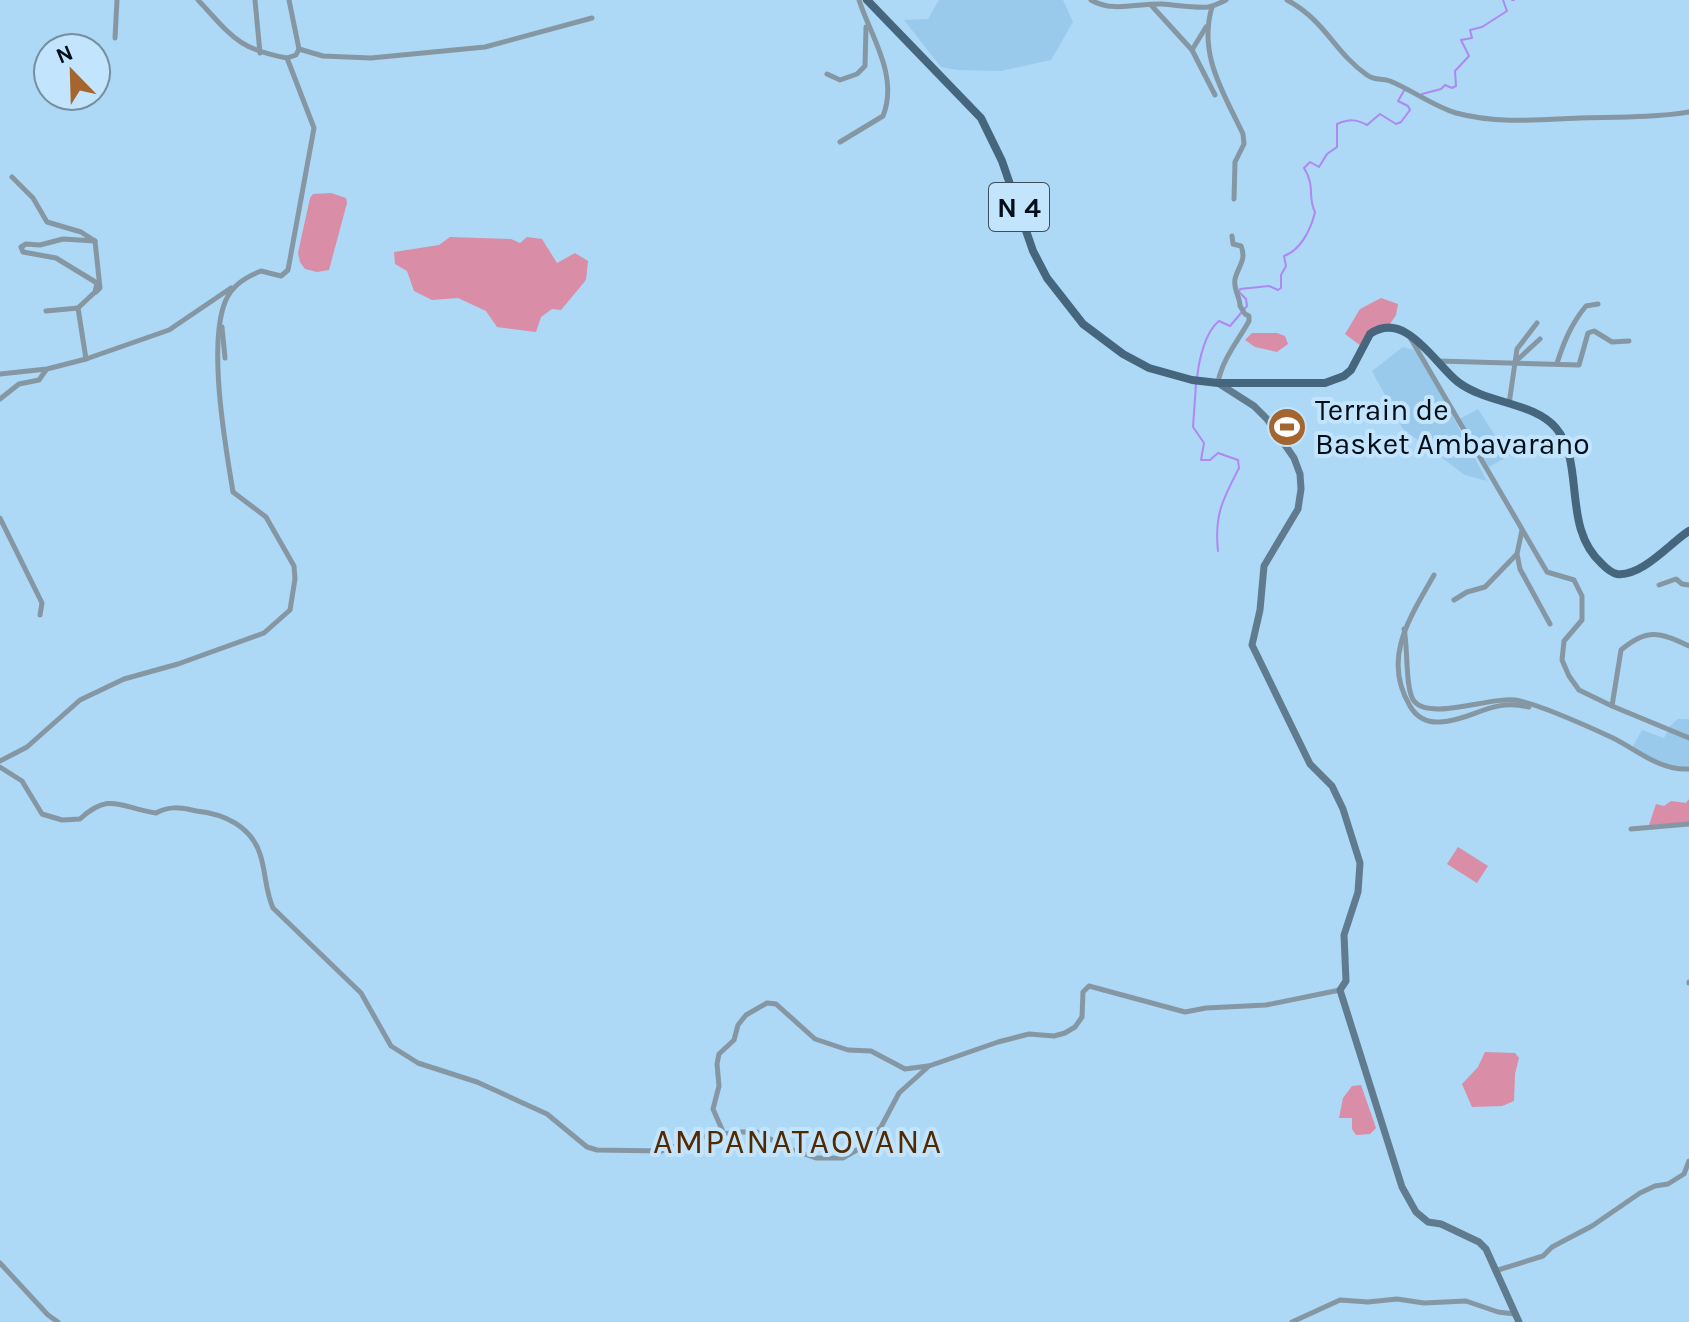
<svg xmlns="http://www.w3.org/2000/svg" width="1689" height="1322" font-family="Karla,sans-serif">
	<style>
		.built { fill: #99caeb }
		.green { fill: #d98da6 }
		.lines { fill: none; stroke-linecap: round; stroke-linejoin: round }
		.stream { stroke: #ae88f3; stroke-width: 2 }
		.street { stroke: #8697a4; stroke-width: 5 }
		.secondary { stroke: #607b8d; stroke-width: 7 }
		.primary { stroke: #45667c; stroke-width: 8 }
		.labels { text-anchor: middle; dominant-baseline: central; stroke-width: 8; stroke-linejoin: round; paint-order: stroke }
		.shield { fill: #c2e4fc; stroke: #3b4e5c; stroke-width: 2 }
		.shield-label { font-size: 28px; font-weight: bold; fill: #010d17 }
		.poi-label { font-size: 30px; fill: #010d17; stroke: #c2e4fc; text-anchor: start }
		.quarter-label { font-size: 34px; letter-spacing: 2px; fill: #532900; stroke: #c2e4fc }
	</style>
	<rect width="100%" height="100%" fill="#add8f6"/>
	<g class="built">
		<polygon points="939,0 1063,0 1073,22 1051,60 1001,71 957,70 941,67 904,20 928,19"/>
		<polygon points="1403,347 1418,351 1487,481 1465,475 1403,429 1372,371"/>
		<polygon points="1478,409 1508,456 1489,467 1460,419"/>
		<polygon points="1678,719 1689,719 1689,767 1665,765 1632,748 1642,730 1664,738 1670,726"/>
	</g>
	<g class="green">
		<polygon points="331,193 346,198 347,203 329,270 317,272 305,269 300,262 298,253 310,198 313,194"/>
		<polygon points="450,237 511,239 520,243 527,237 542,239 557,263 575,253 588,261 586,280 561,310 552,309 541,317 536,332 497,327 486,311 458,298 432,300 414,291 407,271 395,264 394,252 439,245"/>
		<polygon points="1381,298 1398,304 1396,315 1388,327 1381,329 1361,346 1345,334 1360,309"/>
		<polygon points="1252,333 1277,333 1285,336 1288,344 1277,352 1255,347 1245,340"/>
		<polygon points="1689,799 1689,824 1649,825 1656,804 1664,806 1671,801 1686,803"/>
		<polygon points="1458,847 1488,866 1477,883 1447,864"/>
		<polygon points="1485,1052 1515,1053 1519,1058 1515,1074 1514,1101 1502,1106 1472,1107 1462,1084 1478,1067"/>
		<polygon points="1361,1085 1376,1128 1370,1134 1356,1135 1352,1129 1352,1118 1339,1118 1343,1098 1352,1086"/>
	</g>
	<g class="lines">
		<g class="stream">
			<polyline points="1512,0 1514,0"/>
			<polyline points="1422,94 1441,89 1445,85 1452,88 1456,86 1455,71 1469,56 1461,40 1472,38 1470,30 1482,27 1507,11 1503,0"/>
			<path d="M1197,378C1199,360 1205,332 1219,321L1230,326L1247,306L1246,299L1239,292L1240,289L1269,286L1278,290L1281,288V275L1286,266L1284,256C1301,250 1311,229 1315,212C1307,197 1316,187 1304,168L1310,162L1319,167L1327,154L1337,147V124C1349,119 1356,119 1367,125L1380,114L1396,124L1401,122L1410,110L1408,106L1398,101L1405,89"/>
			<path d="M1196,384L1193,427L1204,443L1201,460H1210L1218,453L1238,460L1239,468C1223,499 1214,515 1218,551"/>
		</g>
		<g class="street">
			<polyline points="255,0 260,53"/>
			<polyline points="289,0 299,49"/>
			<path d="M1091,0C1113,13 1138,3 1162,4C1177,5 1193,8 1208,7C1214,6 1220,3 1226,0"/>
			<path d="M1287,0C1326,21 1334,52 1367,75C1375,81 1381,78 1390,81C1412,90 1433,106 1456,113C1497,124 1537,120 1579,118C1616,117 1652,118 1689,112"/>
			<polyline points="1151,5 1192,50 1215,95"/>
			<path d="M1212,7C1198,54 1223,92 1243,134L1244,144L1235,162L1234,199"/>
			<polyline points="115,38 117,0"/>
			<polyline points="1192,50 1206,27"/>
			<polyline points="287,58 296,55 299,49 323,56 371,58 485,47 592,18"/>
			<polyline points="827,74 840,80 857,74 865,66 866,27"/>
			<path d="M840,142L883,116C899,76 871,37 859,0"/>
			<polyline points="12,177 33,198 47,222 81,232 95,241 63,239 40,245 26,244 21,247 23,252 56,258 97,283 95,292 78,308 86,359"/>
			<polyline points="95,241 100,288 96,292"/>
			<polyline points="46,311 78,308"/>
			<polyline points="222,327 225,358"/>
			<polyline points="1411,339 1547,572 1574,580 1582,596 1582,620 1564,641 1562,660 1569,676 1579,690 1612,706 1689,738"/>
			<polyline points="1438,361 1579,365 1588,333 1594,331 1612,342 1629,341"/>
			<polyline points="1515,362 1540,339"/>
			<path d="M1557,363C1564,342 1571,324 1586,306L1598,304"/>
			<polyline points="0,374 47,369 86,359 169,330 231,288"/>
			<path d="M1218,382C1223,358 1238,341 1249,321V316L1245,314L1240,306C1240,297 1233,289 1235,279C1238,266 1247,260 1241,246L1233,244L1232,236"/>
			<polyline points="0,399 19,384 39,380 46,370"/>
			<polyline points="1509,404 1517,349 1537,323"/>
			<polyline points="0,518 42,603 40,615"/>
			<polyline points="1522,530 1517,554 1520,569 1550,624"/>
			<path d="M1434,575C1411,616 1381,658 1410,706C1416,717 1427,723 1440,722C1475,720 1489,698 1529,707"/>
			<polyline points="1659,585 1676,579 1682,584 1689,585"/>
			<polyline points="1454,600 1467,592 1485,587 1516,555"/>
			<path d="M1404,629C1408,645 1405,690 1414,701C1431,722 1495,694 1520,701C1546,707 1587,726 1611,737C1636,749 1660,771 1689,769"/>
			<path d="M1612,706L1621,650C1647,628 1659,632 1689,646"/>
			<path d="M0,761L27,747L80,700L124,679L178,664L264,633L290,610L295,579L294,566L266,517L233,492C225,444 208,346 225,302C232,285 246,277 261,271L281,276L288,270L314,128L287,58C237,49 231,35 198,0"/>
			<path d="M0,767L22,781L42,814L62,820L80,819C110,791 121,808 156,813C171,805 181,808 197,811C224,814 251,826 260,854C266,872 265,890 273,908L361,993L391,1046L418,1063L477,1082L547,1114L587,1147L597,1150L662,1151L695,1138L738,1132H757L787,1148L816,1158H843L862,1147L881,1127L899,1093L929,1066L998,1042L1029,1034L1054,1036L1065,1033L1075,1027L1082,1017L1083,992L1089,986L1185,1012L1206,1008L1266,1005L1340,990"/>
			<polyline points="1631,829 1689,824"/>
			<polyline points="1689,982 1689,983"/>
			<polyline points="724,1134 713,1109 719,1086 717,1064 719,1054 734,1040 738,1025 746,1015 767,1003 776,1004 815,1039 848,1050 871,1051 905,1069 928,1066"/>
			<polyline points="0,1263 48,1315 58,1322"/>
			<polyline points="1495,1271 1543,1256 1552,1247 1592,1226 1640,1193 1655,1186 1668,1184 1684,1174 1689,1161"/>
			<polyline points="1292,1322 1340,1300 1368,1302 1397,1299 1424,1303 1466,1301 1498,1312 1515,1314"/>
		</g>
		<polyline class="secondary" points="1218,383 1254,406 1267,419 1294,458 1300,474 1301,489 1298,509 1264,566 1260,610 1252,645 1310,764 1332,786 1343,809 1360,863 1358,892 1344,935 1346,981 1340,990 1402,1187 1416,1212 1428,1222 1441,1224 1479,1242 1486,1249 1519,1322"/>
		<path class="primary" d="M867,0L981,118L1002,161L1033,251L1047,278L1083,324L1123,354L1149,368L1192,380L1218,383H1325L1344,376L1351,370L1370,334C1405,309 1435,364 1458,382C1487,404 1534,402 1556,428C1586,464 1561,527 1602,564C1606,568 1611,573 1617,574C1642,577 1670,543 1689,531"/>
	</g>
	<defs>
		<symbol id="stadium-disc" viewBox="-11 -11 22 22"><circle r="9.5" fill="#a5652e" stroke="#c2e4fc"/><path d="M0-5a6.5 5 0 1 0 0 10a6.5 5 0 1 0 0-10ZM-3.5-1.8h7v3.6h-7Z" fill="#fff"/></symbol>
	</defs>
	<g fill-rule="evenodd">
		<use href="#stadium-disc" x="1265" y="405" width="44" height="44"/>
	</g>
	<g class="labels">
		<rect class="shield" x="989" y="183" width="60" height="48" rx="6"/>
		<g class="shield-label">
			<text x="1019" y="207">N 4</text>
		</g>
		<g class="poi-label">
			<text x="1315" y="410">Terrain de<tspan x="1315" dy="34">Basket Ambavarano</tspan></text>
		</g>
		<g class="quarter-label">
			<text x="798" y="1142">AMPANATAOVANA</text>
		</g>
	</g>
	<g transform="translate(72 72) rotate(337)"><circle r="38" fill="#c2e4fc" stroke="#758ea0" stroke-width="2"/>
	<path d="M0-6L14 30L0 20L-14 30Z" fill="#a5652e"/>
	<text y="-12" font-size="22" font-weight="bold" text-anchor="middle" fill="#010d17">N</text>
	</g>
</svg>
